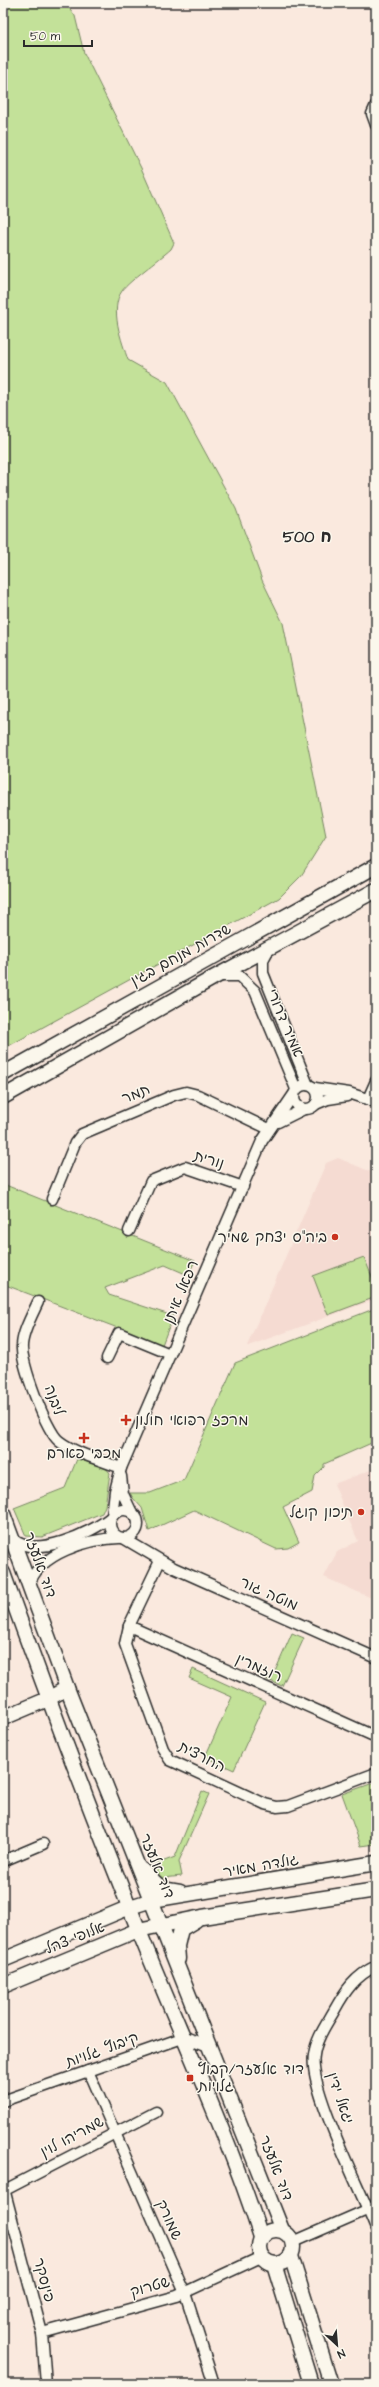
<svg xmlns="http://www.w3.org/2000/svg" width="379" height="2387" font-family="'Architects Daughter','Playpen Sans Hebrew',sans-serif">
	<style>
		.built { fill: #f5dbd2 }
		.green { fill: #c3e199; stroke: #778662 }
		.lines { fill: none; stroke-linecap: round; stroke-linejoin: round }
		.street-casing { stroke: #2b2b2b; stroke-width: 13 }
		.secondary-casing { stroke: #2b2b2b; stroke-width: 17 }
		.street { stroke: #fbf7ec; stroke-width: 10 }
		.secondary { stroke: #fbf7ec; stroke-width: 14 }
		.poi-dot { fill: #c8321e; stroke: #fbf7ec; stroke-width: 1.5 }
		.labels { text-anchor: middle; dominant-baseline: central; stroke-width: 3; stroke-linejoin: round; paint-order: stroke }
		.street-label { font-size: 15px; fill: #2b2b2b; stroke: #fbf7ec }
		.poi-label { font-size: 15px; fill: #2b2b2b; stroke: #fbf7ec; text-anchor: end }
		.neighbourhood-label { font-size: 16px; font-weight: bold; fill: #2b2b2b; stroke: #fbf7ec }
	</style>
	<rect width="100%" height="100%" fill="#fae9de"/>
	<filter id="ink" filterUnits="userSpaceOnUse"><feTurbulence type="fractalNoise" baseFrequency=".025" numOctaves="2"/><feDisplacementMap in="SourceGraphic" scale="8" xChannelSelector="R" yChannelSelector="G"/><feConvolveMatrix kernelMatrix="1 2 1 2 8 2 1 2 1" color-interpolation-filters="sRGB"/></filter>
	<g filter="url(#ink)">
		<g class="built">
			<polygon points="338,1158 376,1174 376,1299 248,1346 247,1346 326,1163"/>
			<polygon points="376,1468 376,1600 324,1577 337,1552 358,1541 334,1484"/>
		</g>
		<g class="green">
			<path d="M3,3H66L75,16L84,53L142,170L174,243L171,249C160,259 129,281 122,291C109,309 122,342 128,360L167,382L236,509L262,580L283,623L326,836L301,876L279,898L3,1049Z"/>
			<polygon points="3,1184 195,1261 188,1275 165,1265 105,1288 109,1295 173,1316 162,1345 3,1284"/>
			<polygon points="364,1257 376,1287 376,1297 328,1315 313,1276"/>
			<polygon points="376,1308 376,1441 324,1464 324,1467 315,1476 312,1492 283,1507 299,1542 288,1548 276,1549 194,1510 149,1531 142,1508 133,1498 130,1493 150,1493 184,1480 235,1363"/>
			<polygon points="77,1459 105,1467 110,1473 105,1506 102,1513 42,1537 26,1536 14,1508 65,1488"/>
			<polygon points="292,1633 304,1638 282,1686 266,1679 273,1676"/>
			<polygon points="193,1669 265,1702 234,1770 205,1757 232,1697 189,1678"/>
			<polygon points="376,1782 376,1844 361,1846 342,1794"/>
			<polygon points="202,1791 209,1794 179,1861 182,1876 154,1879 143,1869 175,1857"/>
		</g>
		<g class="lines">
			<defs>
				<g id="street">
					<polyline points="376,105 372,114 376,125"/>
					<polyline points="270,947 263,960 263,973 308,1085"/>
					<polyline points="221,976 239,976 255,991 296,1089"/>
					<circle cx="306" cy="1097" r="12"/>
					<polyline points="315,1088 349,1093 376,1102"/>
					<polyline points="368,1099 376,1081"/>
					<polyline points="316,1104 328,1099 347,1096"/>
					<polyline points="278,1122 304,1109"/>
					<polyline points="52,1199 75,1143 82,1134 174,1095 186,1092 198,1095 269,1129"/>
					<polyline points="129,1231 151,1181 185,1167 243,1187"/>
					<path d="M38,1302C32,1315 23,1331 22,1345C20,1361 46,1431 59,1441C76,1454 101,1460 121,1468"/>
					<polyline points="107,1358 119,1333 170,1354"/>
					<polyline points="121,1476 123,1494 132,1513"/>
					<circle cx="124" cy="1524" r="14"/>
					<polyline points="112,1516 115,1491 121,1468 262,1141 294,1094"/>
					<path d="M12,1538C33,1560 92,1533 111,1517"/>
					<polyline points="123,1538 174,1568 376,1658"/>
					<polyline points="160,1561 129,1626 125,1644 163,1749 170,1760 265,1804 277,1807 288,1806 376,1773"/>
					<path d="M29,1585C39,1553 88,1539 119,1538"/>
					<polyline points="129,1626 376,1737"/>
					<polyline points="3,1861 43,1844"/>
					<path d="M376,1966C355,1976 345,1991 334,2011C326,2025 316,2039 314,2055C308,2088 362,2192 376,2229"/>
					<polyline points="88,2071 185,2293 214,2384"/>
					<polyline points="3,2101 185,2037 211,2047"/>
					<polyline points="3,2185 42,2333 46,2384"/>
					<polyline points="3,2191 156,2112"/>
					<polyline points="293,2242 376,2206"/>
					<polyline points="42,2333 177,2296 261,2257"/>
				</g>
				<g id="secondary">
					<polyline points="3,1074 376,866"/>
					<polyline points="3,1097 213,978 376,890"/>
					<polyline points="3,1514 67,1688 282,2230"/>
					<path d="M3,1573C46,1693 91,1813 139,1931C180,2033 227,2132 261,2237"/>
					<polyline points="3,1718 48,1699 67,1688"/>
					<polyline points="142,1870 162,1889 180,1892"/>
					<polyline points="178,1959 177,1946 181,1929 196,1920"/>
					<polyline points="3,1960 130,1907 152,1900 376,1863"/>
					<polyline points="3,1986 138,1930 202,1917 376,1890"/>
					<circle cx="276" cy="2247" r="17"/>
					<polyline points="291,2256 331,2384"/>
					<polyline points="274,2264 311,2384"/>
				</g>
			</defs>
			<use href="#street" class="street-casing"/>
			<use href="#secondary" class="secondary-casing"/>
			<use href="#street" class="street"/>
			<use href="#secondary" class="secondary"/>
		</g>
	</g>
	<g class="poi-dot">
		<circle cx="335" cy="1237" r="4"/>
		<path d="M124 1414h4v4h4v4h-4v4h-4v-4h-4v-4h4z"/>
		<path d="M82 1432h4v4h4v4h-4v4h-4v-4h-4v-4h4z"/>
		<circle cx="361" cy="1512" r="4"/>
		<rect x="186" y="2074" width="8" height="8" rx="2"/>
	</g>
	<g class="labels">
		<g class="street-label">
			<text transform="translate(181 955) rotate(-29)">שדרות מנחם בגין</text>
			<text transform="translate(285 1023) rotate(67)">אמיר דרורי</text>
			<text transform="translate(136 1094) rotate(-22)">תמר</text>
			<text transform="translate(209 1160) rotate(17)">נורית</text>
			<text transform="translate(181 1292) rotate(-67)">רפאל איתן</text>
			<text transform="translate(54 1400) rotate(70)">ליבנה</text>
			<text transform="translate(40 1565) rotate(70)">דוד אלעזר</text>
			<text transform="translate(269 1594) rotate(24)">מוטה גור</text>
			<text transform="translate(259 1668) rotate(24)">רוזמרין</text>
			<text transform="translate(202 1757) rotate(27)">החרצית</text>
			<text transform="translate(157 1866) rotate(68)">דוד אלעזר</text>
			<text transform="translate(261 1866) rotate(-10)">גולדה מאיר</text>
			<text transform="translate(75 1938) rotate(-22)">אלופי צהל</text>
			<text transform="translate(102 2050) rotate(-20)">קיבוץ גלויות</text>
			<text transform="translate(340 2098) rotate(71)">יגאל ידין</text>
			<text transform="translate(72 2137) rotate(-28)">שמריהו לוין</text>
			<text transform="translate(276 2168) rotate(69)">דוד אלעזר</text>
			<text transform="translate(169 2220) rotate(66)">שמורק</text>
			<text transform="translate(44 2280) rotate(75)">פינסקר</text>
			<text transform="translate(150 2287) rotate(-16)">שטרוק</text>
		</g>
		<g class="poi-label">
			<text x="327" y="1237">ביה"ס יצחק שמיר</text>
			<text x="135" y="1420" text-anchor="start">מרכז רפואי חולון</text>
			<text x="84" y="1453" text-anchor="middle">מכבי פארם</text>
			<text x="353" y="1512">תיכון קוגל</text>
			<text x="198" y="2069" text-anchor="start">דוד אלעזר/קבוץ<tspan x="198" dy="17">גלויות</tspan></text>
		</g>
		<g class="neighbourhood-label">
			<text x="307" y="537">ח 500</text>
		</g>
	</g>
	<rect width="379" height="2387" fill="none" stroke="#fbf7ec" stroke-width="16"/>
	<rect x="8" y="8" width="363" height="2371" fill="none" stroke="#2b2b2b" stroke-width="1.5" filter="url(#ink)"/>
	<g transform="translate(337 2345) rotate(154)" stroke="#fbf7ec" stroke-width="3" paint-order="stroke">
	<path d="M0-3L7 15L0 10L-7 15Z" fill="#2b2b2b"/>
	<text y="-6" font-size="11" font-weight="bold" text-anchor="middle" fill="#2b2b2b">N</text>
	</g>
	<path d="M24 40v6h68v-6" fill="none" stroke="#2b2b2b" stroke-width="2"/>
	<text x="30" y="40" font-size="12" fill="#2b2b2b" stroke="#fbf7ec" stroke-width="3" paint-order="stroke">50 m</text>
</svg>
